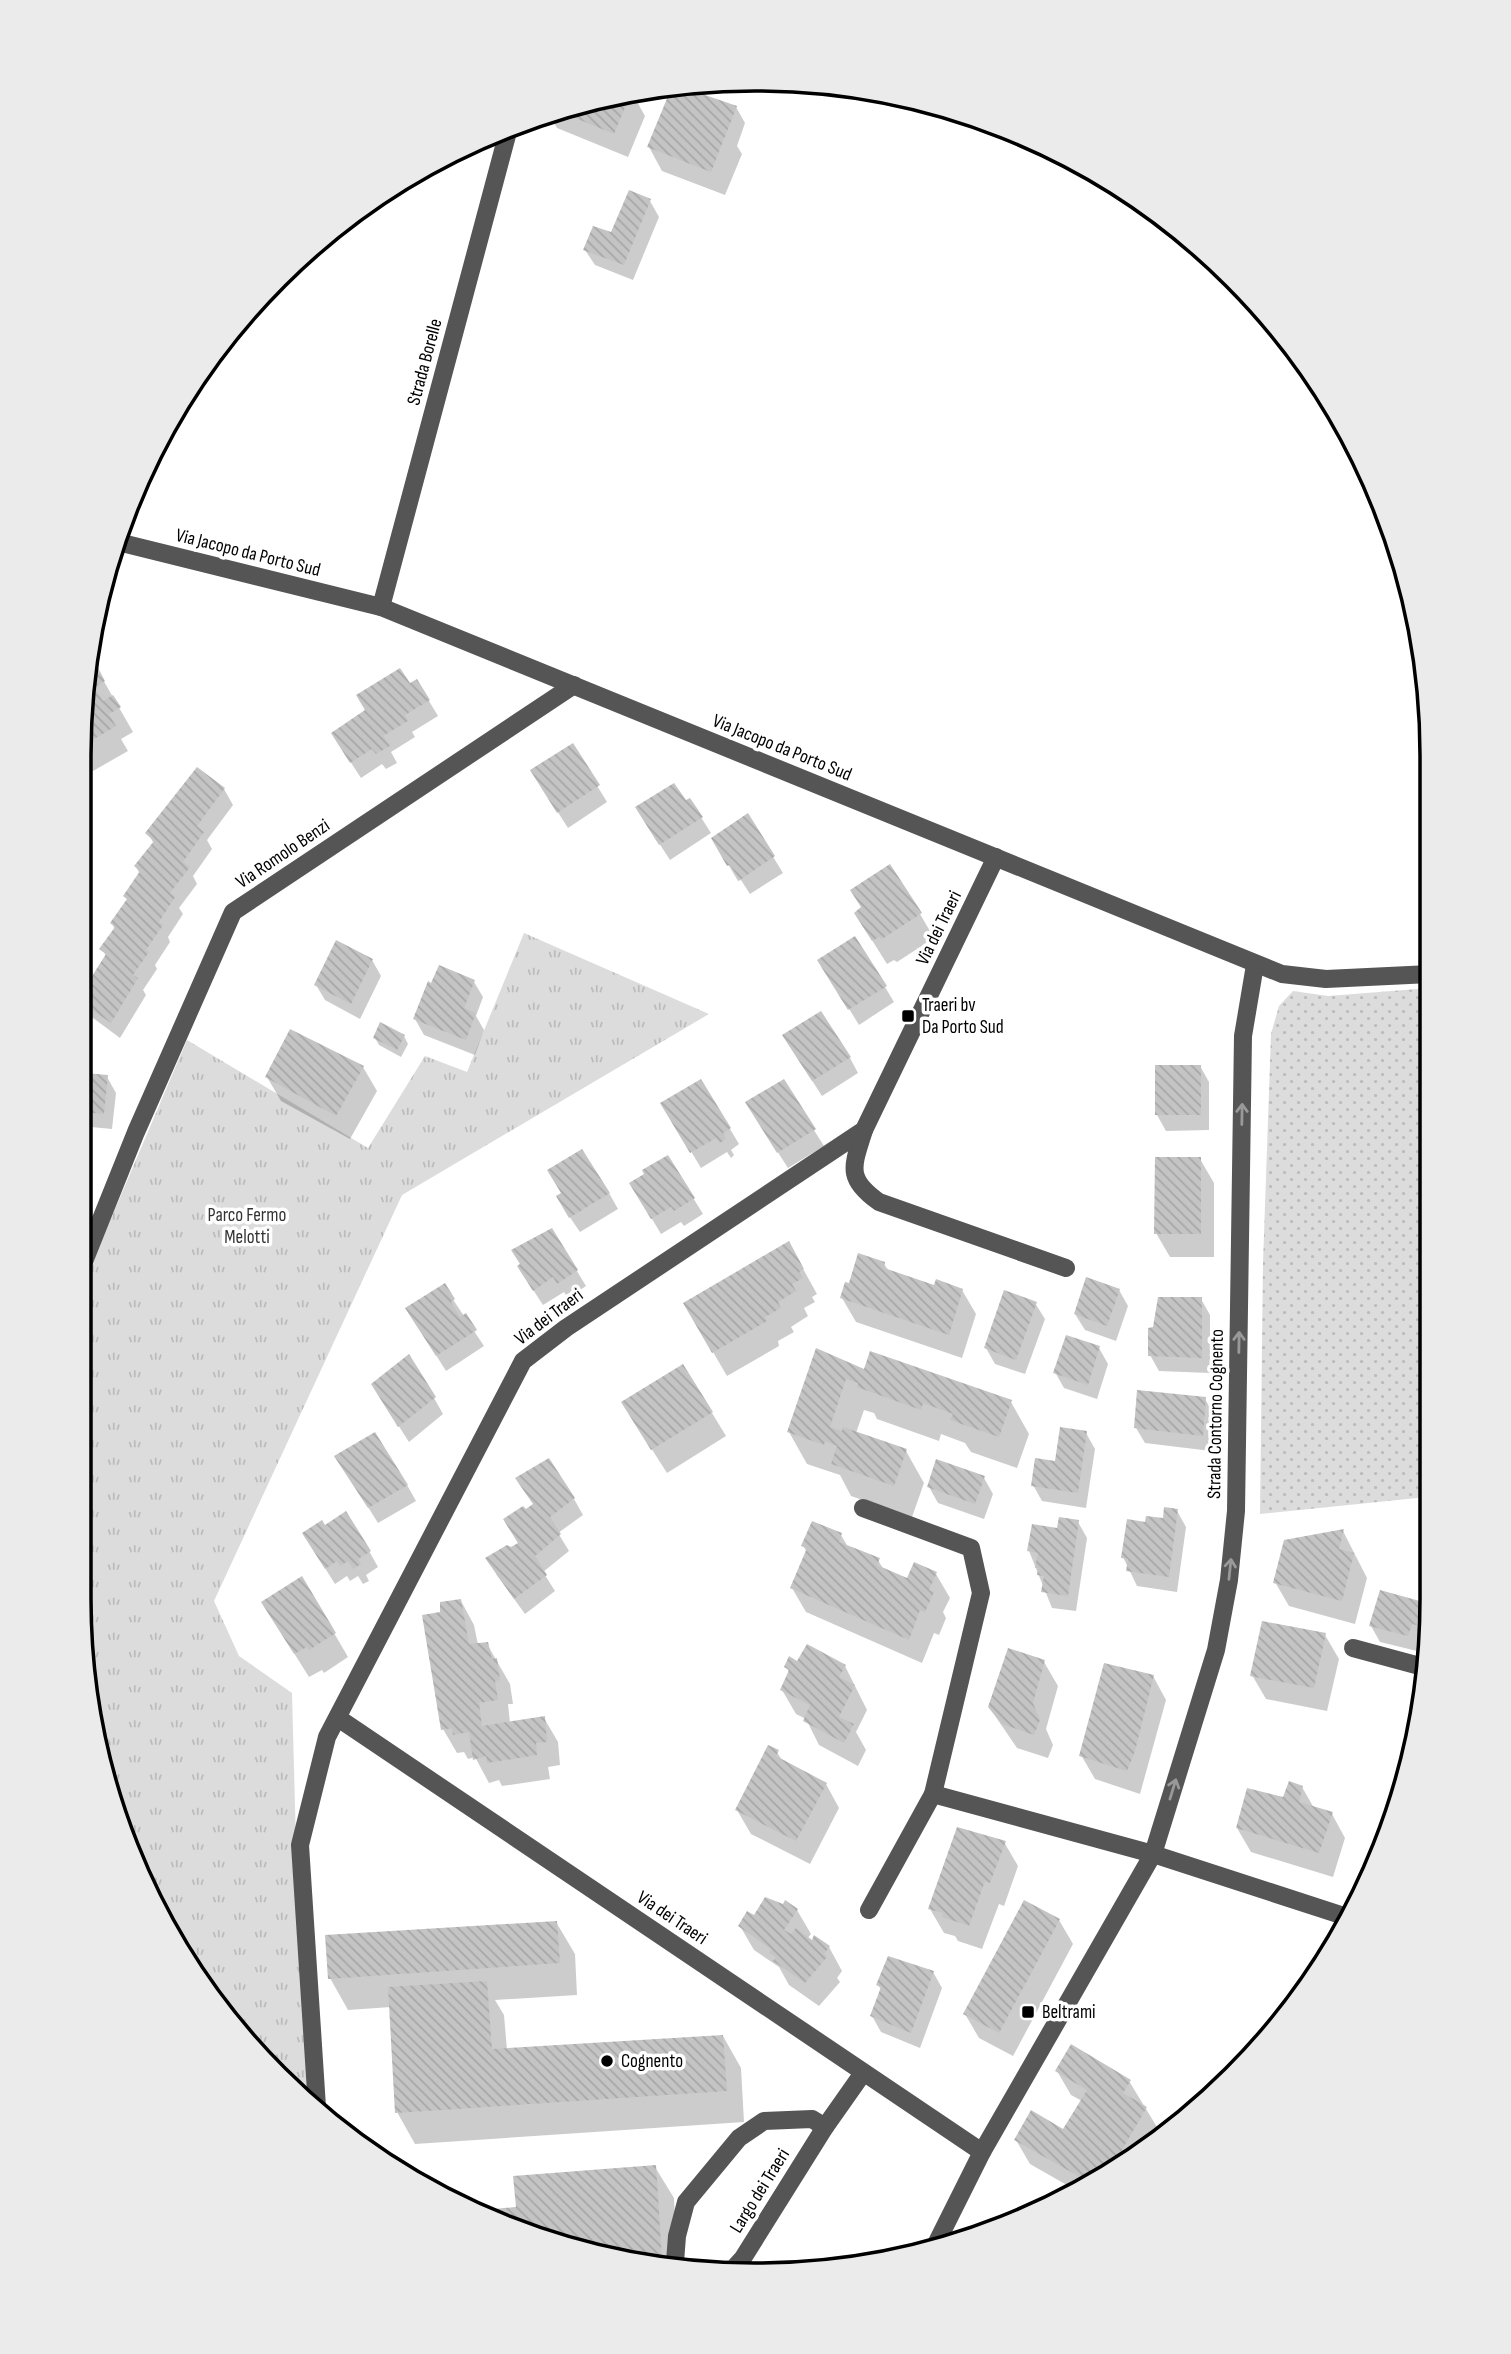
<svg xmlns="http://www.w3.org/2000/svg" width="1511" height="2354" font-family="'Sofia Sans Condensed',sans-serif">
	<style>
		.grass { fill: url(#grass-tufts) }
		.garden { fill: url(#garden-dots) }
		.shadow { fill: #0003 }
		.building { fill: url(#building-back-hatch) }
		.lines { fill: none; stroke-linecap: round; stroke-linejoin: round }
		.minor { stroke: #555; stroke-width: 18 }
		.oneway { stroke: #999 }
		.poi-dot { fill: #000; stroke: #fff; stroke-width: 2.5 }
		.labels { text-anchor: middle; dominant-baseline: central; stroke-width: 7; stroke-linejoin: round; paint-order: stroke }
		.street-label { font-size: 19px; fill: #000; stroke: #fff }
		.poi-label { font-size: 19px; fill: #000; stroke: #fff; text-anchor: start }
		.park-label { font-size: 19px; fill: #333; stroke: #fff }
		.rim { fill: none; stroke: #000; stroke-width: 3.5 }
	</style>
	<defs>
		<pattern id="grass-tufts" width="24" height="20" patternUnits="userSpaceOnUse" patternTransform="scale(1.75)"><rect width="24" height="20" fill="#dcdcdc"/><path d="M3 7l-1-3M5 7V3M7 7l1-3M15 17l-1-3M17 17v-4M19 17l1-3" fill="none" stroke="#bbb"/></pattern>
		<pattern id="garden-dots" width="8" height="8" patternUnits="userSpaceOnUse" patternTransform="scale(1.75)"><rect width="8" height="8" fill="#dcdcdc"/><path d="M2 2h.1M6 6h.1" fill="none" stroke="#bbb" stroke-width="1.8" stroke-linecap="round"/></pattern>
		<pattern id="building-back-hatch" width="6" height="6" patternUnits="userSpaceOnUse" patternTransform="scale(1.75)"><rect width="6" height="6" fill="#c4c4c4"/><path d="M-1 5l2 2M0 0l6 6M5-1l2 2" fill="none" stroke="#a7a7a7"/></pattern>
	</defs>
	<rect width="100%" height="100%" fill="#fff"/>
	<polygon class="grass" points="524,933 709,1014 402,1195 214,1601 239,1656 292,1693 297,1881 311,2100 193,1975 115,1816 79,1598 81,1289 187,1040 368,1148 425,1056 467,1072"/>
	<polygon class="garden" points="1430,988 1427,1497 1260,1514 1263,1263 1271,1034 1279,1006 1293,991 1328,996"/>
	<g class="shadow">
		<polygon points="632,93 645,116 628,157 557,128 548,112"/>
		<polygon points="736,107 745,123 737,146 742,154 725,195 662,171 649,147"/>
		<polygon points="650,201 659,217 633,280 595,265 585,250 612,234"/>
		<polygon points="98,671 133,732 121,739 128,751 93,771 84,756 84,677"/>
		<polygon points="410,686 429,701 438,716 412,732 415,737 391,752 397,763 386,769 382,764 361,778 342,749"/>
		<polygon points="572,745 607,802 568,828 541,786"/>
		<polygon points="224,789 233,805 207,840 212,849 193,876 197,884 179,908 183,914 168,937 170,942 155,965 157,969 143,990 146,995 120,1038 89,1015 82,1004 82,994 106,956 102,949 115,930 112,923 128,901 125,896 140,874 136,867 154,844 148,833"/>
		<polygon points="690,800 711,833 670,860 646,823"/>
		<polygon points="748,816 783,873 750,894 741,880 738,881 713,839"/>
		<polygon points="920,914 934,938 897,962 894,960 887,964 870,937"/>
		<polygon points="372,960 381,976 360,1019 325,1000 316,985"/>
		<polygon points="829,976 885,987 894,1002 859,1025"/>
		<polygon points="474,982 483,997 476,1016 484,1030 475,1055 424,1035 415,1019 432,985"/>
		<polygon points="404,1036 408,1044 401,1057 379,1045 375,1038"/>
		<polygon points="793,1051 850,1058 858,1073 822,1096"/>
		<polygon points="1200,1066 1209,1082 1209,1130 1166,1131 1157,1115"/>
		<polygon points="82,1067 89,1075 107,1077 116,1093 112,1129 91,1127 87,1119 82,1119"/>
		<polygon points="363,1067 377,1091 350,1139 281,1101 267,1077"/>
		<polygon points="701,1081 739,1144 731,1150 734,1155 731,1158 727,1152 701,1168 662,1103"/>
		<polygon points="783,1081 824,1146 788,1168 756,1118"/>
		<polygon points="668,1157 703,1214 684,1226 681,1222 661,1234 631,1184"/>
		<polygon points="1200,1159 1214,1183 1214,1257 1170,1257 1156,1233"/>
		<polygon points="81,1187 92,1204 81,1229"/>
		<polygon points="609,1193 618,1209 580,1232 567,1213"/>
		<polygon points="552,1230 586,1286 568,1298 564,1292 543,1305 528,1282"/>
		<polygon points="884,1264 889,1271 935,1287 962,1290 976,1314 962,1358 856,1322 842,1298 850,1285"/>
		<polygon points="802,1267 817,1294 812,1297 815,1302 804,1308 808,1316 791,1327 794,1332 778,1341 779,1346 727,1376 685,1304"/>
		<polygon points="444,1286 484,1346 446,1371 417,1325"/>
		<polygon points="1119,1290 1128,1306 1116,1341 1085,1330 1075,1314"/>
		<polygon points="1201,1299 1210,1315 1210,1373 1159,1371 1150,1355"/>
		<polygon points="1035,1303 1045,1319 1025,1374 995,1364 986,1348"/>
		<polygon points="1099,1348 1108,1364 1097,1399 1064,1388 1055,1372"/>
		<polygon points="817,1351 865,1371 1011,1402 1029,1434 1017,1468 971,1452 965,1443 941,1434 939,1441 877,1419 874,1413 864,1410 856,1433 906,1451 924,1483 912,1517 851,1496 840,1475 807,1464 789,1432"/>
		<polygon points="434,1398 443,1414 409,1442 382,1400"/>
		<polygon points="1205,1399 1214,1415 1211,1451 1145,1443 1136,1428"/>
		<polygon points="712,1413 726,1436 667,1473 637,1426"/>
		<polygon points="1086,1433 1095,1449 1086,1508 1042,1501 1033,1485"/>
		<polygon points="346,1472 407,1485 416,1501 378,1523"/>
		<polygon points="984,1478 993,1494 984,1519 938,1503 929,1487"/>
		<polygon points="574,1499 583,1515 558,1533 569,1551 543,1572 555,1591 525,1614 496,1574 510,1549 520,1544 525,1511"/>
		<polygon points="1177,1511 1186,1527 1177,1592 1137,1586 1123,1557"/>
		<polygon points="1078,1522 1087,1538 1076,1611 1052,1608 1029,1551 1058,1530"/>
		<polygon points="324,1527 369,1551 378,1567 366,1575 369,1581 363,1584 358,1576 350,1581 347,1576 335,1584 313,1549"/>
		<polygon points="1343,1531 1367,1578 1355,1624 1289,1606 1275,1582"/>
		<polygon points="841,1535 848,1547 878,1560 884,1570 908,1580 936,1574 950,1598 943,1612 946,1618 939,1635 934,1633 922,1663 806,1612 792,1588 807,1552 803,1546"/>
		<polygon points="302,1578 348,1657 324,1673 322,1670 309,1677 277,1626"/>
		<polygon points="461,1601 474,1625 478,1645 487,1644 510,1684 513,1704 508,1704 510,1723 544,1718 558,1742 560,1765 548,1767 550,1779 502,1786 499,1780 489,1783 475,1757 468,1759 464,1752 457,1753 443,1729 442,1613"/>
		<polygon points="1427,1604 1427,1640 1421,1639 1417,1651 1380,1642 1371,1626"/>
		<polygon points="1325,1635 1339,1659 1327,1711 1266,1699 1252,1675"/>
		<polygon points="1044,1662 1058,1686 1046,1729 1053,1745 1048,1758 1017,1748 989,1707"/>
		<polygon points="798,1664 845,1666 867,1710 856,1732 866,1750 858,1766 819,1745 806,1719 796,1714 782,1690 790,1674 786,1667"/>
		<polygon points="1153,1676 1166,1700 1140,1794 1095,1779 1081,1755"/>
		<polygon points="777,1752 783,1762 826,1784 839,1808 810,1864 751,1834 737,1810"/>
		<polygon points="1302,1787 1314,1808 1332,1814 1345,1838 1333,1877 1251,1852 1237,1828"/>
		<polygon points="1004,1842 1018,1866 1004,1906 999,1904 982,1949 958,1941 955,1936 944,1933 930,1909"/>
		<polygon points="797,1910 811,1934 807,1939 829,1947 842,1971 837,1978 840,1982 819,2006 789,1985 779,1967 754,1950 740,1926 755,1918"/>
		<polygon points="1059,1920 1073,1944 1013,2056 979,2038 965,2014"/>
		<polygon points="556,1922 575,1954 577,1995 495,2000 504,2015 507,2050 723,2036 741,2068 744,2122 415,2144 397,2112 391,2007 348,2010 330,1978"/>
		<polygon points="933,1972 942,1988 920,2048 881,2032 872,2016 882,1991 878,1985"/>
		<polygon points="1057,2071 1129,2081 1160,2132 1157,2137 1131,2161 1072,2188 1030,2164 1016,2140 1064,2132 1082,2101 1071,2095"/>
		<polygon points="655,2167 674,2198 677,2262 538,2239 485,2211 518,2209"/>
	</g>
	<g class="building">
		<polygon points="673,84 737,106 711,172 647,147"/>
		<polygon points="631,93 614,134 556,110"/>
		<polygon points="629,190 651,199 624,265 583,250 593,226 611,232"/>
		<polygon points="98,668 105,681 95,687 103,701 113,695 121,707 109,714 116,726 84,745 84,676"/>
		<polygon points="400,668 410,683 417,679 430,700 405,715 408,721 383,736 390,746 376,754 372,749 350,763 331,733 365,710 356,695"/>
		<polygon points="573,743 600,785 557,813 530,770"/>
		<polygon points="197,767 225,788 197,826 204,832 183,862 190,867 170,893 175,897 159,922 163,925 146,950 149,952 133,975 138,978 111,1023 82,1003 82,992 106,954 99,949 115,927 110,923 127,899 123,896 140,871 134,866 154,841 145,833"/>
		<polygon points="674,783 686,800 690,798 703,817 659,845 635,807"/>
		<polygon points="748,813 775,856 740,880 730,865 727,866 711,838"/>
		<polygon points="890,864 922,913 882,939 879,937 872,941 854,913 861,907 850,890"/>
		<polygon points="855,936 887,986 848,1010 817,960"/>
		<polygon points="336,940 373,959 351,1004 314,985"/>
		<polygon points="439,965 475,980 464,1008 476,1013 466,1040 413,1019 428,981 431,983"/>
		<polygon points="821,1011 851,1057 812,1081 782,1035"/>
		<polygon points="380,1022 405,1035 397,1050 373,1038"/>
		<polygon points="290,1029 364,1066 336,1116 265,1077"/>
		<polygon points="82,1065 85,1065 85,1073 108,1075 104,1114 82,1112"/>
		<rect x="1155" y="1065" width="46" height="50"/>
		<polygon points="701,1079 731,1128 723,1133 726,1139 720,1143 716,1138 690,1153 660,1103"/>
		<polygon points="784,1079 816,1129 777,1153 745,1102"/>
		<polygon points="582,1149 610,1193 569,1218 556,1196 561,1193 547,1170"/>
		<polygon points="668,1155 695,1198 674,1211 671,1207 651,1219 629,1183 644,1174 642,1170"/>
		<polygon points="1155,1157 1201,1157 1201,1234 1154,1234"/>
		<polygon points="552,1228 578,1270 557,1284 553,1277 533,1291 517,1266 520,1264 511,1250"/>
		<polygon points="789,1241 804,1269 799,1272 803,1278 792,1284 796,1291 778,1302 781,1308 765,1317 767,1321 712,1353 683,1303"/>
		<polygon points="858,1253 885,1262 884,1268 893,1271 934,1285 936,1279 963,1289 949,1335 840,1298 845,1282 849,1283"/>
		<polygon points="1086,1277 1120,1289 1107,1326 1074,1314"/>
		<polygon points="445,1283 455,1299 451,1302 460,1317 466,1313 477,1330 436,1356 405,1308"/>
		<polygon points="1004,1290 1037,1302 1016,1360 984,1348"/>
		<polygon points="1158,1297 1202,1297 1202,1358 1148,1356 1148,1328 1153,1327"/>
		<polygon points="1066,1335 1100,1346 1088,1385 1053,1373"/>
		<polygon points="816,1348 864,1369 870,1351 1012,1400 999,1437 950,1420 953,1414 923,1403 921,1410 857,1387 858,1383 846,1379 830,1427 842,1431 843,1427 907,1449 894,1486 831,1464 837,1446 825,1441 824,1445 787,1432"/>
		<polygon points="409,1354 436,1397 398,1427 371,1384"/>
		<polygon points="683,1364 713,1412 651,1450 621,1402"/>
		<polygon points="1137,1390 1206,1397 1203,1436 1134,1428"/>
		<polygon points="1060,1427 1087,1431 1078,1493 1031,1486 1035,1458 1055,1461"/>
		<polygon points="375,1432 408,1485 368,1508 334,1456"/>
		<polygon points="549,1458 575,1498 550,1517 561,1534 535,1556 547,1575 514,1599 485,1558 507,1545 511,1547 518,1543 503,1519 523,1506 526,1509 533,1504 515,1478"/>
		<polygon points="936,1459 985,1476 975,1504 927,1487"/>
		<polygon points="1164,1507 1178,1509 1169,1577 1126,1571 1128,1559 1121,1558 1127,1519 1145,1522 1146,1516 1163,1518"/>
		<polygon points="346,1511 371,1551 358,1559 361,1564 353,1569 348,1561 340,1566 337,1561 325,1569 302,1533 322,1520 325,1525"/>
		<polygon points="1059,1517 1079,1520 1068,1596 1041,1592 1044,1576 1037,1575 1038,1568 1035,1568 1038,1553 1027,1551 1032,1524 1057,1528"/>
		<polygon points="812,1521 842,1533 839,1542 880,1558 877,1565 907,1578 914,1562 937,1572 929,1590 934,1592 925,1612 920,1610 909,1640 790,1588 807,1548 801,1546"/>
		<polygon points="1344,1529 1339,1549 1354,1553 1342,1601 1273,1583 1284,1540"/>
		<polygon points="302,1576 336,1633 309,1650 307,1647 294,1654 261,1602"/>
		<polygon points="1380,1590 1427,1603 1427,1628 1412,1624 1408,1636 1369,1626"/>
		<polygon points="461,1599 469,1644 488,1642 492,1659 497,1658 500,1680 495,1681 498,1700 479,1703 482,1726 545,1716 547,1742 536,1743 537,1755 487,1763 486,1756 473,1760 469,1732 453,1735 452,1728 441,1730 422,1615 440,1612 440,1602"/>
		<polygon points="1262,1621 1326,1633 1314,1688 1250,1676"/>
		<polygon points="807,1644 846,1665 839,1677 855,1685 839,1717 854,1724 844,1743 803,1721 810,1705 780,1690 789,1670 784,1667 789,1656 797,1661"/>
		<polygon points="1008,1648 1045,1660 1033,1703 1040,1720 1034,1735 1002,1724 988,1707"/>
		<polygon points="1104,1663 1154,1675 1135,1751 1127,1771 1079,1756"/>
		<polygon points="768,1745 779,1750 776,1756 827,1783 796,1841 735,1810"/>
		<polygon points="1289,1781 1303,1786 1299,1802 1333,1812 1319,1853 1236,1828 1247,1788 1283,1797"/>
		<polygon points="957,1827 1006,1841 990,1883 985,1881 969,1926 942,1917 943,1913 928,1909"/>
		<polygon points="765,1897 783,1904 785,1900 798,1909 784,1930 791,1934 796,1928 812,1940 814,1935 830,1946 824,1954 827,1957 805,1983 773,1961 776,1957 769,1953 771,1949 738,1926 747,1911 754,1915"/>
		<polygon points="1024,1900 1060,1919 999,2033 963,2014"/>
		<polygon points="557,1921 560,1963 328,1979 325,1935"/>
		<polygon points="888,1956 934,1971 911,2033 870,2016 881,1987 876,1985"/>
		<polygon points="487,1981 492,2049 723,2035 727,2091 395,2113 388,1987"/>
		<polygon points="1071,2044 1131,2080 1123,2093 1147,2107 1109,2172 1087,2181 1014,2140 1031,2110 1063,2129 1087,2090 1055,2071"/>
		<polygon points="656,2165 662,2260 538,2239 483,2210 516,2207 513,2176"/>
	</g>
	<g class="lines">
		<g class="minor">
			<polyline points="118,542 381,607 1282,974 1326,979 1430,974"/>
			<polyline points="381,607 509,128"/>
			<path d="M864,1130C853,1166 845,1178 879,1202L1066,1268"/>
			<polyline points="81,1269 136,1132 233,912 574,685"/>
			<polyline points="863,1508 971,1548 981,1593 933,1794 869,1910"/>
			<polyline points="1353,1648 1427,1668"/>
			<polyline points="338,1718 982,2152"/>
			<polyline points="933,1794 1153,1854 1347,1917"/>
			<polyline points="317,2107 300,1845 327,1737 523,1361 566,1328 864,1130 996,857"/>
			<polyline points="932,2252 982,2152 1153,1854 1216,1650 1229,1580 1236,1511 1243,1036 1255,965"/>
			<polyline points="675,2262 677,2236 686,2202 739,2138 764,2121 812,2119 825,2127"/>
			<polyline points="726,2270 733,2269 743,2258 825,2127 863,2073"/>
		</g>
	</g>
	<defs><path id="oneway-shaft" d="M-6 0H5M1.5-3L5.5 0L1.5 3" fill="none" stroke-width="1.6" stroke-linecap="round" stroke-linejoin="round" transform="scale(1.75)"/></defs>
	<g class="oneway">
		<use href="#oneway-shaft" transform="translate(1242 1114) rotate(-89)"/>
		<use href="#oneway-shaft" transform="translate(1239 1342) rotate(-89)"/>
		<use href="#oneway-shaft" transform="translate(1230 1569) rotate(-84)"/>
		<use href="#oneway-shaft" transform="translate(1173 1789) rotate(-73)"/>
	</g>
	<g class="poi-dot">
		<rect x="901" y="1009" width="14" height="14" rx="3.5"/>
		<rect x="1021" y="2005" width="14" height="14" rx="3.5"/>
		<circle cx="607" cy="2061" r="7"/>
	</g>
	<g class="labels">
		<g class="street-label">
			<text transform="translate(425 362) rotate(-75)">Strada Borelle</text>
			<text transform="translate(248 553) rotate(14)">Via Jacopo da Porto Sud</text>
			<text transform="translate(782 748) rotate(22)">Via Jacopo da Porto Sud</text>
			<text transform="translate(283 854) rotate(-34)">Via Romolo Benzi</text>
			<text transform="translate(939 928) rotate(-64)">Via dei Traeri</text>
			<text transform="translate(549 1317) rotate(-37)">Via dei Traeri</text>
			<text transform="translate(1216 1414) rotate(-89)">Strada Contorno Cognento</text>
			<text transform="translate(672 1918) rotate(34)">Via dei Traeri</text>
			<text transform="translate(760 2191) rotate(-58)">Largo dei Traeri</text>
		</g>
		<g class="poi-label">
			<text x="922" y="1005">Traeri bv<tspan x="922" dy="22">Da Porto Sud</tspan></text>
			<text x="1042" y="2012">Beltrami</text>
			<text x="621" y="2061">Cognento</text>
		</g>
		<g class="park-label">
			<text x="247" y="1215">Parco Fermo<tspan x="247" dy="22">Melotti</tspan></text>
		</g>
	</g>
	<path d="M0 0H1511V2354H0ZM755 91H756A664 664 0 0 1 1420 755V1599A664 664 0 0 1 756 2263H755A664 664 0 0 1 91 1599V755A664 664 0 0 1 755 91Z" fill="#ebebeb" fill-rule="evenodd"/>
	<path class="rim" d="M755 91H756A664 664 0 0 1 1420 755V1599A664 664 0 0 1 756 2263H755A664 664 0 0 1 91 1599V755A664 664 0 0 1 755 91Z"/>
</svg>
